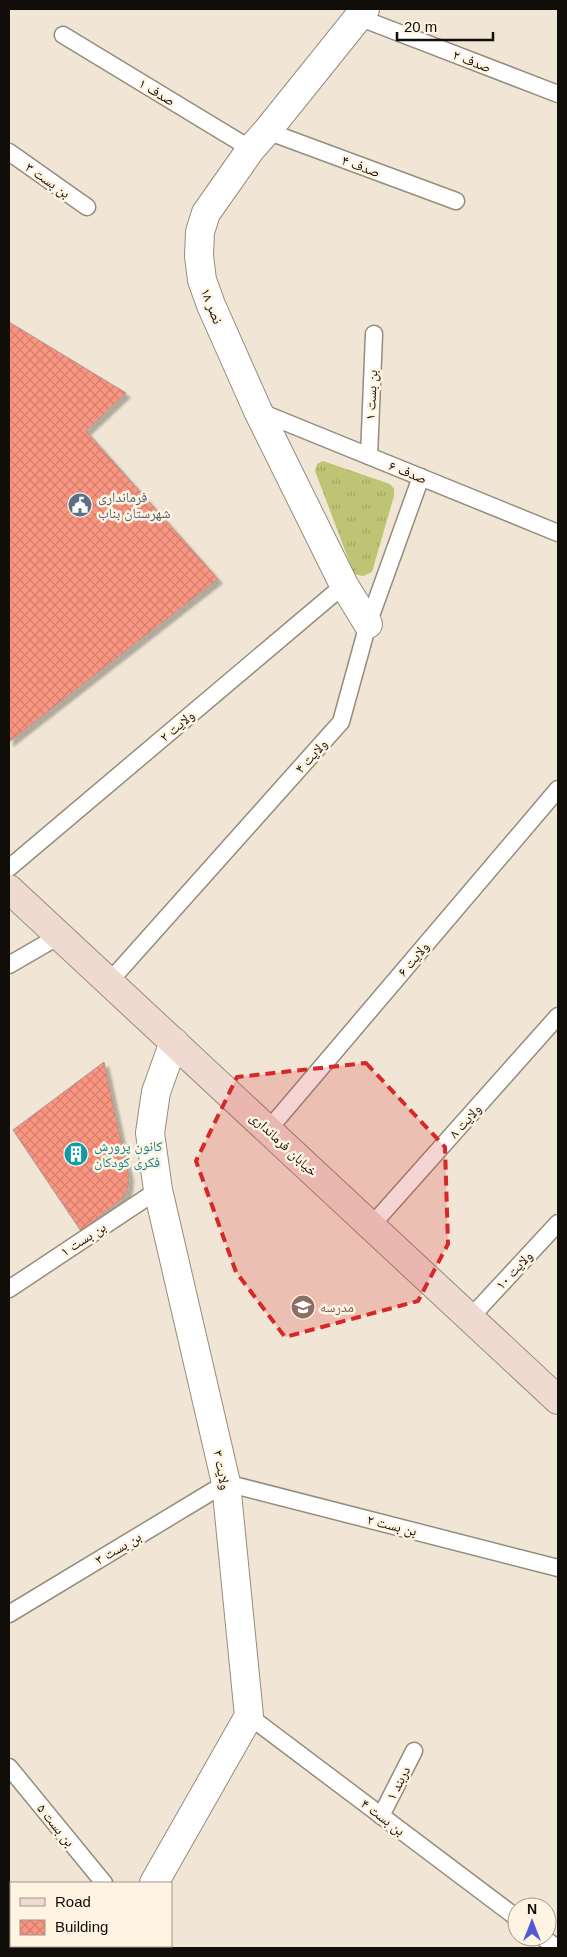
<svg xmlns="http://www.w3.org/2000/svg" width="567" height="1957" font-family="Arial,'Noto Naskh Arabic',sans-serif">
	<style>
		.grass { fill: url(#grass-tufts) }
		.building { fill: url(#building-cross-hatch); stroke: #ac9893; filter: url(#shadow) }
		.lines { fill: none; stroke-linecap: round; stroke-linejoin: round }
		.service-casing { stroke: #968c7d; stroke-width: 19 }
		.minor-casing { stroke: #968c7d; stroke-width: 30 }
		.secondary-casing { stroke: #968c7d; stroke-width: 30 }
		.service { stroke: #fff; stroke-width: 16 }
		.minor { stroke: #fff; stroke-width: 28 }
		.secondary { stroke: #efdad2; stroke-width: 28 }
		.marked { fill: #d62828; fill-opacity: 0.2; stroke: #d62828; stroke-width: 4; stroke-dasharray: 10 6; stroke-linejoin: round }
		.labels { text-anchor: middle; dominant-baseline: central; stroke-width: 5; stroke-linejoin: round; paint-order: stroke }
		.street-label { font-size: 14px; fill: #110d08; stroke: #fff3e2 }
		.service-label { font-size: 14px; fill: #4e5e75; stroke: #fff3e2; text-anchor: start }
		.culture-label { font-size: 14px; fill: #0d838f; stroke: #fff3e2; text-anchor: start }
		.education-label { font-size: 14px; fill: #785e54; stroke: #fff3e2; text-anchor: start }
	</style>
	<defs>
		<pattern id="grass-tufts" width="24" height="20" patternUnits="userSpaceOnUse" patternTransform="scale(1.25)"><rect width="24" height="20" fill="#bec474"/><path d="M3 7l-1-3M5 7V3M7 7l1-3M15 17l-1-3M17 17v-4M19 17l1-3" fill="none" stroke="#a2a763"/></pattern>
		<pattern id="building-cross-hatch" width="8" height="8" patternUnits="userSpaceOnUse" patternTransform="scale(1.25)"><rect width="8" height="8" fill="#f99580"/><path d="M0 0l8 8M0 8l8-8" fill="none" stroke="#d47f6d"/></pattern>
		<filter id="shadow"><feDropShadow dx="4.5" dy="4.5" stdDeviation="1" flood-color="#0004"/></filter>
	</defs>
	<rect width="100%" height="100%" fill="#f1e6d5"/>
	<polygon class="grass" points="323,461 390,484 394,489 394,496 372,572 363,576 354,574 315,471 317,464"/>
	<g class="building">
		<polygon points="9,322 126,393 86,431 218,579 9,742"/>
		<polygon points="104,1062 129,1177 128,1188 124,1197 81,1231 13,1130"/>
	</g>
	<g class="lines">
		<defs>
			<g id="service">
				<polyline points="358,17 558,94"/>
				<polyline points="63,35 251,149"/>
				<polyline points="267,131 456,201"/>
				<polyline points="9,152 87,207"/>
				<polyline points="258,411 558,533"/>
				<polyline points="369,456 374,334"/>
				<polyline points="9,868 344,585"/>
				<polyline points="9,965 59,936"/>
				<polyline points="109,982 341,722 368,624 421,477"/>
				<polyline points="268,1130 558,789"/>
				<polyline points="371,1226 558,1016"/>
				<polyline points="9,1289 158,1190"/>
				<polyline points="470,1318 558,1223"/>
				<polyline points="9,1614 226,1483 558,1568"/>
				<polyline points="249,1716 517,1918"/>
				<polyline points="9,1767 104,1883"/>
				<polyline points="381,1816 414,1751"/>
				<polyline points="542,1937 557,1948"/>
			</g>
			<g id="minor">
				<polyline points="365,9 267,131 251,149 206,213 200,232 199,256 202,280 211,305 258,411 344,585 368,624"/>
				<polyline points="154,1883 249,1716 226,1483 158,1190 150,1133 156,1092 174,1042"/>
				<polyline points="118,1948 119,1946"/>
			</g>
			<polyline id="secondary" points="9,889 558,1400"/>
		</defs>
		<use href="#service" class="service-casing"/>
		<use href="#minor" class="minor-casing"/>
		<use href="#secondary" class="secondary-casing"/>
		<use href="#service" class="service"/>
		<use href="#minor" class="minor"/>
		<use href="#secondary" class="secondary"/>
	</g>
	<path class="marked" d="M366,1063L445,1147L448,1244L418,1301L285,1337L236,1272L196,1161L237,1077Z"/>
	<defs>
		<symbol id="civic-disc" viewBox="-11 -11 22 22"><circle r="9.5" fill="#5c6f8a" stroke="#fff3e2"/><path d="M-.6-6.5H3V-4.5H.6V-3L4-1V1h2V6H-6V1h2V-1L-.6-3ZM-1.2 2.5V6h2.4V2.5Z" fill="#fff"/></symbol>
		<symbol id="building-disc" viewBox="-11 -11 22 22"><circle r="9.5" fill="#0f9aa8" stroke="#fff3e2"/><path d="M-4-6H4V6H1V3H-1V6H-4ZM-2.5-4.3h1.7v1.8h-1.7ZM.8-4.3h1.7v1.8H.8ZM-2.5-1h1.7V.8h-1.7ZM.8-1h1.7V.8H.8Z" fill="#fff"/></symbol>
		<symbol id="school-disc" viewBox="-11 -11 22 22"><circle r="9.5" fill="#8d6e63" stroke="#fff3e2"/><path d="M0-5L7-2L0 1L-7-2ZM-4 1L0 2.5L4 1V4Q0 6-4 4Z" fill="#fff"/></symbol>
	</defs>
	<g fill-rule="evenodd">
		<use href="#civic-disc" x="66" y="491" width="28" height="28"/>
		<use href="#building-disc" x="62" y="1140" width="28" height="28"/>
		<use href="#school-disc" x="289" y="1293" width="28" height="28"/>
	</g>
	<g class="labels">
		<g class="street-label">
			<text transform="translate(472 61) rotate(21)">صدف ۲</text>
			<text transform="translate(157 92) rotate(31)">صدف ۱</text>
			<text transform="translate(361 166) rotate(20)">صدف ۴</text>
			<text transform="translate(48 180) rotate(35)">بن بست ۳</text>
			<text transform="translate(212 306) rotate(68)">نصر ۱۸</text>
			<text transform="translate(371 395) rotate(-87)">بن بست ۱</text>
			<text transform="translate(408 472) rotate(22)">صدف ۶</text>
			<text transform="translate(177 726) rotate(-40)">ولایت ۲</text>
			<text transform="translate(311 756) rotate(-48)">ولایت ۴</text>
			<text transform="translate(413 959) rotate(-50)">ولایت ۶</text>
			<text transform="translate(465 1121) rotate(-48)">ولایت ۸</text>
			<text transform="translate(284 1144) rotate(43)">خیابان فرمانداری</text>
			<text transform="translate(83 1239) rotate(-33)">بن بست ۱</text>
			<text transform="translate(514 1270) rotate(-47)">ولایت ۱۰</text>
			<text transform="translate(222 1470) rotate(79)">ولایت ۳</text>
			<text transform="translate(392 1525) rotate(14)">بن بست ۲</text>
			<text transform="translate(118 1548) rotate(-31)">بن بست ۳</text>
			<text transform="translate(398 1783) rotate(-63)">دربند ۱</text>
			<text transform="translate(383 1817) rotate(37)">بن بست ۴</text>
			<text transform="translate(56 1825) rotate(51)">بن بست ۵</text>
		</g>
		<g class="service-label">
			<text x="98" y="497">فرمانداری<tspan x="98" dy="16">شهرستان بناب</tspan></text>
		</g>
		<g class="culture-label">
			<text x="94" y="1146">کانون پرورش<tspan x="94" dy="16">فکری کودکان</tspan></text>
		</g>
		<g class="education-label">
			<text x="320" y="1307">مدرسه</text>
		</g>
	</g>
	<rect width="567" height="1957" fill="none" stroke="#110d08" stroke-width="20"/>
	<rect x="10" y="1882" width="162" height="65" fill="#fff3e2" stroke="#a0978b"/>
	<rect x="20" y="1898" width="25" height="8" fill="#efdad2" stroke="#a0978b"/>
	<text x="55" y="1907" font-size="15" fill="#110d08">Road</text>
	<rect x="20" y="1920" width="25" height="15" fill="url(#building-cross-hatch)" stroke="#a0978b"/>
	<text x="55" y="1932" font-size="15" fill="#110d08">Building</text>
	<g transform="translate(532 1922)"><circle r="24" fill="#fff3e2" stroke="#a0978b"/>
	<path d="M0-4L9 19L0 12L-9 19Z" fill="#535ad1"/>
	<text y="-8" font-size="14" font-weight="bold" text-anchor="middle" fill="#110d08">N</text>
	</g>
	<path d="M397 32v8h96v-8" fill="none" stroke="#110d08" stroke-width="2.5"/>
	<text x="404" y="32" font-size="15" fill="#110d08" stroke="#fff3e2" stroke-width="4" paint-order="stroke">20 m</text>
</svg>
